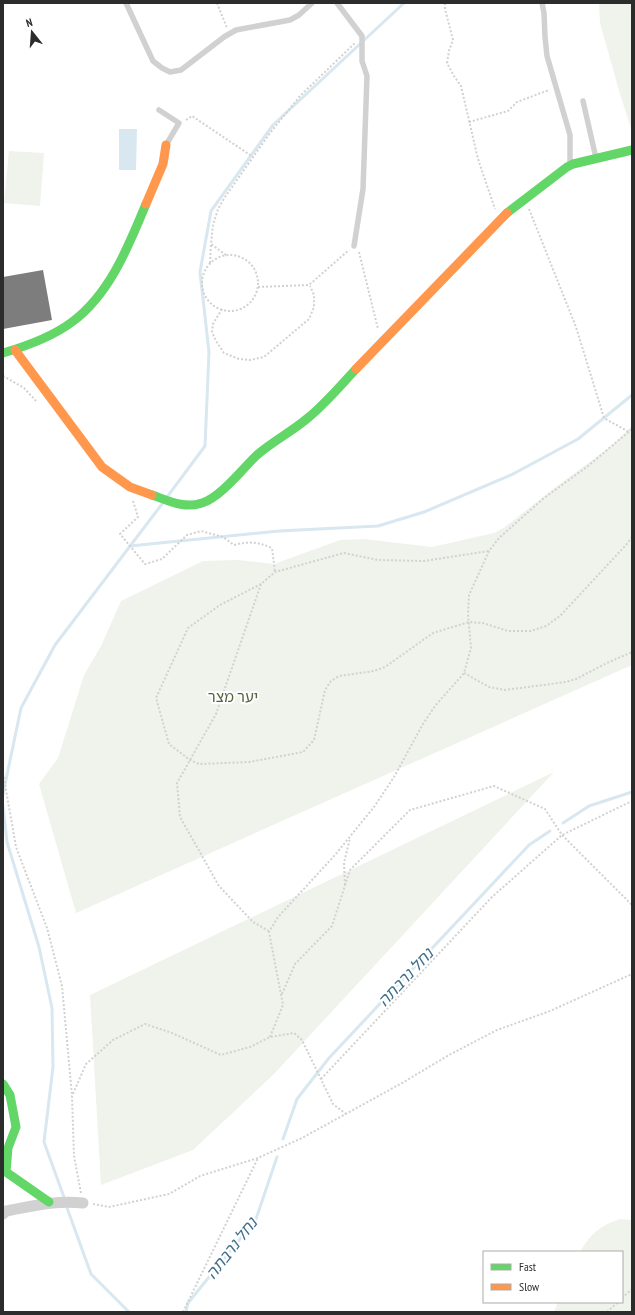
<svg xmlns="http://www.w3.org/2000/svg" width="635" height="1315" font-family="'PT Sans Narrow','Noto Sans Hebrew',sans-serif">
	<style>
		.green { fill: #f0f3eb }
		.water { fill: #d8e7f0 }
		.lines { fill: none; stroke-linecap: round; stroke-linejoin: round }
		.stream { stroke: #d8e7f0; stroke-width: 3 }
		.building { fill: #7d7d7d }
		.path { stroke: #d1d1d1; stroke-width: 2; stroke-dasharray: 2 2; stroke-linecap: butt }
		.lane { stroke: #d1d1d1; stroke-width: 5.5 }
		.street { stroke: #d1d1d1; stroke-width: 11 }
		.fast { stroke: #63d668; stroke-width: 9 }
		.slow { stroke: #ff974d; stroke-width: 9 }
		.labels { text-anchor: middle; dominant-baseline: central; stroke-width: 4; stroke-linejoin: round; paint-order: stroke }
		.park-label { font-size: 15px; fill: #51653d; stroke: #fff }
		.water-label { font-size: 16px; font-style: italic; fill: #3f6f8a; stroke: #fff }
	</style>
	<rect width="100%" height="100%" fill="#fff"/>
	<g class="green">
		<polygon points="599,3 632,3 632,131 620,94 600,23"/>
		<polygon points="9,151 44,153 40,206 4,203"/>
		<polygon points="632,426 632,665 76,913 39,784 58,758 84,675 101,646 121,601 203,561 238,560 274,564 340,540 364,539 432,547 494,533 505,527 557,486 610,447"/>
		<polygon points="554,772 274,1074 193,1150 101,1185 90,995"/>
		<path d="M620,1219L632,1220V1312H554L558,1302H622V1252H580C589,1235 602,1224 620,1219Z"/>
	</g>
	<polygon class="water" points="119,129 137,129 136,170 119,170"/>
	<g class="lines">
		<g class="stream">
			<polyline points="167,497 205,446 209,352 200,272 211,211 273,125 404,3"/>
			<polyline points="130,546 279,531 378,526 424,512 513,474 578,439 632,395"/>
			<polyline points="3,794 21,708 55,645 162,504"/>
			<polyline points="3,806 7,842 39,947 52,1008 53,1067 44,1142 65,1200"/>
			<polyline points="563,823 589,806 632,792"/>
			<polyline points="283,1139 297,1099 329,1058 529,845 550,831"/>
			<polyline points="66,1205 91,1274 129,1312"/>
			<polyline points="186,1312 188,1303 256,1219 277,1157"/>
		</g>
	</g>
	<polygon class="building" points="43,270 52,320 3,329 3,277"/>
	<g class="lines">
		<g class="path">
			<polyline points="217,3 227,28"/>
			<polyline points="445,3 445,9 453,40 449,51 447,63 454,76 461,86 478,159 495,209"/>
			<polyline points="186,120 192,116 253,157"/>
			<polyline points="469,122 508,111 517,102 549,90"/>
			<polyline points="529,209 576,327 604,418 629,432"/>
			<polyline points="359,252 378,329"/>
			<polyline points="226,255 211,244 213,225 218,209 225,197 270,133 300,96 355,43"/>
			<circle cx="230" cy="283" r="28"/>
			<polyline points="210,263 211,244"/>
			<polyline points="258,287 309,285 349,250"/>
			<polyline points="222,309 213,324 212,332 216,341 224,353 239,359 250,360 264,357 309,319 314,307 314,295 310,286"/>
			<polyline points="3,376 24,388 36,401"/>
			<path d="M133,501L138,517L120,534L145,564L162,559L187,535L201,531L223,537L234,545C249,541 258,542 272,548L275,572"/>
			<polyline points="261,584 220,605 188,628 156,698 169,744 190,760 199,764 249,762 303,752 314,740 325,690 331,681 339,676 374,671 385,667 433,633 469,622 483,623 508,631 531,631 546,626 560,616 626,545 632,537"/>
			<polyline points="464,673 489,687 505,690 566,682 576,679 607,663 632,652"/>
			<polyline points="3,773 16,847 47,928 62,986 72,1095"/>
			<polyline points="345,885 344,863 350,838"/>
			<polyline points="269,931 253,922 219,886 180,817 177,783 216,714 261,584 275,572 344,553 378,560 424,561 489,551"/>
			<polyline points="282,994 295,964 332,926 350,870 410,810 494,786 545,809 562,835 632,905"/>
			<polyline points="270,1037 283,1005 269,932 278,917 335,855 374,807 394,777 423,724 435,706 464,673 471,648 468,614 469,595 489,551 499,538 544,498 588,466 632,429"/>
			<polyline points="321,1079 492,897 562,835 632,801"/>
			<polyline points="81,1193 74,1156 72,1096 86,1064 113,1040 145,1024 172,1033 221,1055 250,1047 270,1037 294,1033 302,1040 333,1104 346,1114"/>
			<polyline points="93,1204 109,1207 169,1194 200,1176 258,1158 302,1138 402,1083 449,1055 497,1030 550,1011 632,974"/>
			<polyline points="622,1298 632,1289"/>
			<polyline points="183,1312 258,1158"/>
			<polyline points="607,1312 618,1302"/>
		</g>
		<g class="lane">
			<polyline points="126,3 153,61 162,68 170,72 181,70 224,37 236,30 290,20 299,15 312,3"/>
			<polyline points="337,3 362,36 362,61 367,76 363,189 354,246"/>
			<polyline points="542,3 544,13 545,37 547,56 570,135 570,163"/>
			<polyline points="583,101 596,158"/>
			<polyline points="159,110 179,123 166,145"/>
		</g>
		<path class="street" d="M3,1214L6,1211C33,1206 56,1200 83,1203"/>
		<g class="fast">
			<polyline points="507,213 567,167 573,164 632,150"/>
			<path d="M3,353C27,346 52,337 72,322C110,294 129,245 146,204"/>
			<path d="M152,495C169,501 185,509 202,503C220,498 243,468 257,455C273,441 293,431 309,417C326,403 341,385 356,369"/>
			<polyline points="3,1084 10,1095 16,1127 8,1148 6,1172 49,1202"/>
		</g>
		<g class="slow">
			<polyline points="146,204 163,164 166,145"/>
			<polyline points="15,350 102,467 130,487 152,495"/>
			<polyline points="356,369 507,213"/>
		</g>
	</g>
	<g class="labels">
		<g class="park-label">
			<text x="233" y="696">יער מצר</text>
		</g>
		<g class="water-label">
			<text transform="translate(405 977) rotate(-47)">נחל נרבתה</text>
			<text transform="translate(231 1248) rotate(-52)">נחל נרבתה</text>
		</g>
	</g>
	<rect width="635" height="1315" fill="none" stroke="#2c2c2c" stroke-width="8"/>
	<rect x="483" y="1251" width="140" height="52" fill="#ffffff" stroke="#ababab"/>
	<rect x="491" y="1264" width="20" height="6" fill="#63d668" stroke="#ababab"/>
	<text x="519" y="1271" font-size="12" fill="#2c2c2c">Fast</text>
	<rect x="491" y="1284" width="20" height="6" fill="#ff974d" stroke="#ababab"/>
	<text x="519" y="1291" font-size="12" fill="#2c2c2c">Slow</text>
	<g transform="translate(32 32) rotate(343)" stroke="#ffffff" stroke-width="3" paint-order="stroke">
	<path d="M0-3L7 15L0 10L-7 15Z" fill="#2c2c2c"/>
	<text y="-6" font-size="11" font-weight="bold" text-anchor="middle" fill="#2c2c2c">N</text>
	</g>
</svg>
